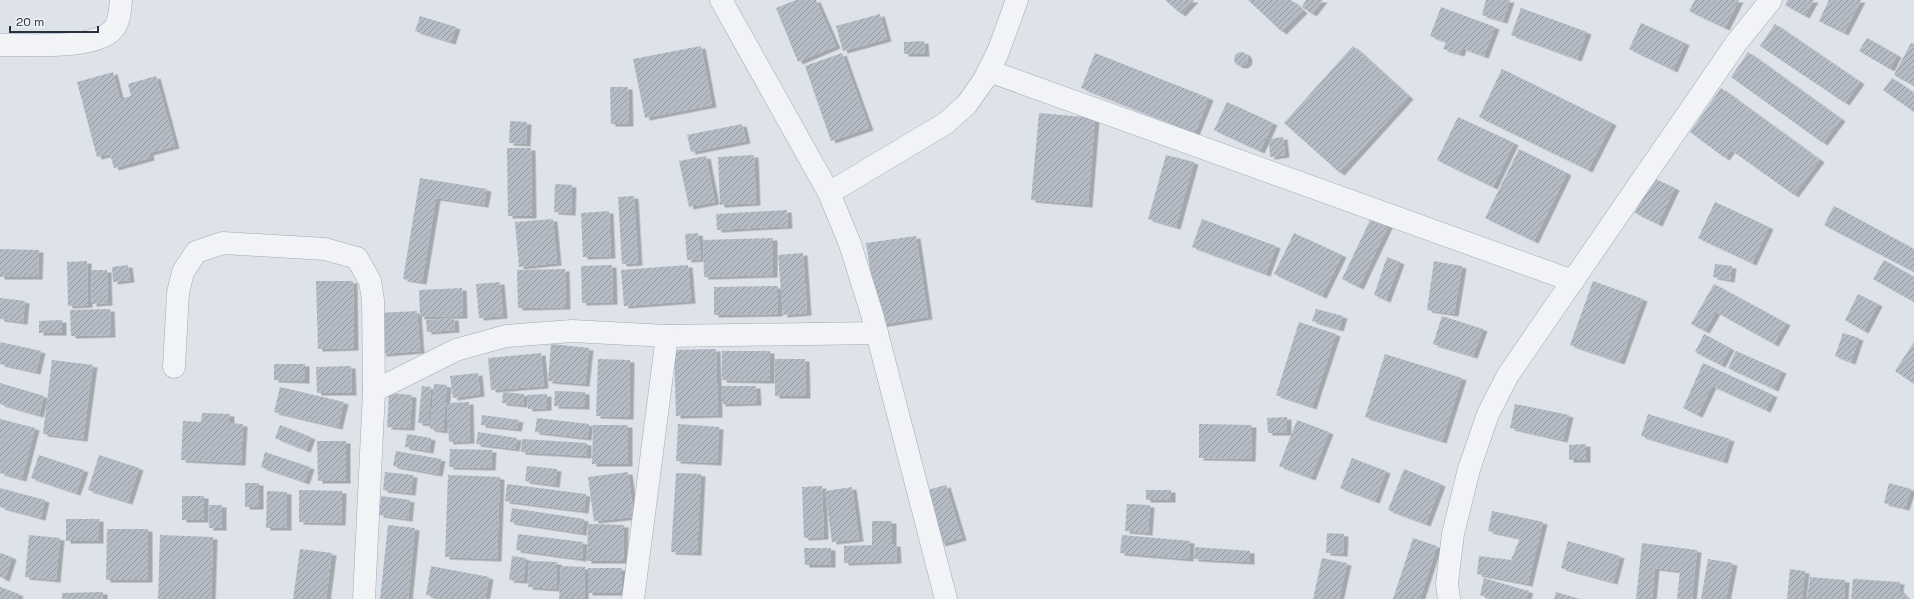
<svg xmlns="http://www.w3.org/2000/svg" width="1914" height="599" font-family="'Space Grotesk',sans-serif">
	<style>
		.building { fill: url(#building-hatch); filter: url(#shadow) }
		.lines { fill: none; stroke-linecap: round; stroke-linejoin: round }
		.minor-casing { stroke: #a3a9b3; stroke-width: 23 }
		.minor { stroke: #f1f3f7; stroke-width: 22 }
	</style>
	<defs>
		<pattern id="building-hatch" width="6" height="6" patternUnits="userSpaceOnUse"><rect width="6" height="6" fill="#b5bcc6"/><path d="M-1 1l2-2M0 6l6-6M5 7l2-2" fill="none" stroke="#9399a2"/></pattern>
		<filter id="shadow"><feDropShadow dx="4.5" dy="2.5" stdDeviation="0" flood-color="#0004"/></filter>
	</defs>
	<rect width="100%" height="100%" fill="#dee2e9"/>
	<g class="building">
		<polygon points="796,0 816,0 836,46 798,62 776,8"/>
		<polygon points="1165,0 1194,0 1181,14"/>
		<polygon points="1248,0 1291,0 1303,11 1282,32"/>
		<polygon points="1306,0 1323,0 1312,14 1302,7"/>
		<polygon points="1486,0 1510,0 1503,21 1482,15"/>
		<polygon points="1695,0 1739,0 1725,28 1689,11"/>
		<polygon points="1788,0 1814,0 1805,16 1785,5"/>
		<polygon points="1829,0 1861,0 1844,33 1819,21"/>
		<polygon points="1441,7 1495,27 1484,56 1462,48 1460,54 1443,49 1446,42 1430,36"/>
		<polygon points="1521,8 1587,32 1577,59 1511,35"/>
		<polygon points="880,14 887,39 843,51 836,26"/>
		<polygon points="420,16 456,27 451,42 415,31"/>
		<polygon points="1641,23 1685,43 1673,70 1629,49"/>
		<polygon points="1775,24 1860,82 1845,103 1760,46"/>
		<polygon points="1867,38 1897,55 1890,69 1859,51"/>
		<polygon points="924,41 925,54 904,54 904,42"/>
		<polygon points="1911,43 1914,44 1914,86 1894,75"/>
		<polygon points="701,46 712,105 645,118 633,59"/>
		<polygon points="1353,46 1409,97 1340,173 1284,123"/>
		<polygon points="1748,52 1841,119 1823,143 1731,77"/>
		<circle cx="1241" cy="59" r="7"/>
		<polygon points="842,53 869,128 831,141 805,66"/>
		<polygon points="1095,53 1209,98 1195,133 1081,88"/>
		<polygon points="1502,69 1612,123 1588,170 1479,117"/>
		<polygon points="113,72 120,99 131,96 128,84 156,76 175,146 149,153 150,158 114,168 110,154 97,157 77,82"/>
		<polygon points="1892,78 1914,93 1914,112 1883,90"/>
		<polygon points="610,87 628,87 629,124 611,124"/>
		<polygon points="1721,88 1820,160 1794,195 1731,150 1725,158 1690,132"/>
		<polygon points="1227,102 1273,123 1260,151 1214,130"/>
		<polygon points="1039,113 1095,118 1088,205 1031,200"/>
		<polygon points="1458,117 1514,143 1493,187 1437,160"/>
		<polygon points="510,121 527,122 526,144 509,143"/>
		<polygon points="742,124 746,141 691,152 687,135"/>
		<polygon points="1283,137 1285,155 1270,157 1269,139"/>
		<polygon points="507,148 531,148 532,216 508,216"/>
		<polygon points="1519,149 1567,173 1534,241 1485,218"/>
		<polygon points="754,155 756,203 720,205 718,157"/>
		<polygon points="1166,155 1194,162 1176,227 1148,219"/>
		<polygon points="706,156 715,202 689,207 679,161"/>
		<polygon points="1651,177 1675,188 1658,224 1635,213"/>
		<polygon points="420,178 487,189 484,205 436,198 422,282 403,279"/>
		<polygon points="555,184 572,185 571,213 554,212"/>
		<polygon points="634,196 638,263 622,264 618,197"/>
		<polygon points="1715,202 1769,227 1752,263 1698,238"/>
		<polygon points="1834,206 1914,249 1914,272 1824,225"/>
		<polygon points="787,210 788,226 717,230 716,214"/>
		<polygon points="609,211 611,256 583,257 581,213"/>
		<polygon points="1372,216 1389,224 1359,287 1342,279"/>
		<polygon points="553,219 557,263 519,267 515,222"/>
		<polygon points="1202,219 1276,246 1266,274 1192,247"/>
		<polygon points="698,233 701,259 687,260 685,234"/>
		<polygon points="1294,233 1342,255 1322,296 1274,274"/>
		<polygon points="916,236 928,317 879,325 866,243"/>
		<polygon points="773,238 773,275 704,277 703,240"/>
		<polygon points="0,249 39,250 38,277 0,277"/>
		<polygon points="803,253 807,313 783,315 778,255"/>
		<polygon points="1387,257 1400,262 1386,300 1374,295"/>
		<polygon points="1884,260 1914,277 1914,302 1873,279"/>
		<polygon points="87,261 88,305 68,306 67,262"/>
		<polygon points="1434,261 1462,266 1454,314 1427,310"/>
		<polygon points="1715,264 1732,266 1730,280 1713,277"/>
		<polygon points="128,265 130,280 113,282 112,267"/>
		<polygon points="612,265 613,302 582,303 581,266"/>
		<polygon points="688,265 691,301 624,306 621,270"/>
		<polygon points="565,269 566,307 518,308 517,270"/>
		<polygon points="91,270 107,270 108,303 92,304"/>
		<polygon points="316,281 353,281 354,348 318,349"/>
		<polygon points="1593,281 1643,299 1620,362 1570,345"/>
		<polygon points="500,282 503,316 479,318 476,284"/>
		<polygon points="1714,284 1786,323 1774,344 1716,312 1705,331 1691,324"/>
		<polygon points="778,286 778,314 714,315 714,287"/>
		<polygon points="462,288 463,316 420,317 419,290"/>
		<polygon points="1858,294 1878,304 1864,331 1845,320"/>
		<polygon points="0,298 25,301 23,322 0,319"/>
		<polygon points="110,309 111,335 71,336 70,310"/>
		<polygon points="1316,309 1343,316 1339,329 1312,321"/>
		<polygon points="417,311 420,351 382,354 379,313"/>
		<polygon points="1442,316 1483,329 1473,356 1433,344"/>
		<polygon points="454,318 455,330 427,332 426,320"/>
		<polygon points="62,320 62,333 39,333 39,321"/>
		<polygon points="1299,322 1336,334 1312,407 1276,395"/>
		<polygon points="1843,333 1859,338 1851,362 1835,356"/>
		<polygon points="1704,334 1730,348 1721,365 1695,352"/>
		<polygon points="0,342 41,351 36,372 0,364"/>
		<polygon points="1914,342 1914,384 1895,371"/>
		<polygon points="551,344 589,348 585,384 548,381"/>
		<polygon points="716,349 718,415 676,416 674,350"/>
		<polygon points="722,351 770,351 770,381 722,380"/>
		<polygon points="1736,351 1782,371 1774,389 1728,368"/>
		<polygon points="541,353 544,386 491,390 488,358"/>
		<polygon points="1385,354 1462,378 1442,441 1365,417"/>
		<polygon points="598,359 630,360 629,417 596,416"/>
		<polygon points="775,359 805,359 806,396 775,396"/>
		<polygon points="52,360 93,365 83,439 43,434"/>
		<polygon points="1703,363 1773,395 1766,410 1712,386 1698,415 1683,408"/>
		<polygon points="274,364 305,364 305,381 274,380"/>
		<polygon points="351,366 352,393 317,393 316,367"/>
		<polygon points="478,373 480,394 453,398 450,376"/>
		<polygon points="0,383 44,396 39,415 0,404"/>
		<polygon points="434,384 447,385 443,431 430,429"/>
		<polygon points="422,386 431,387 428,424 418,423"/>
		<polygon points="721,386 756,386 757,403 721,404"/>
		<polygon points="280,387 344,402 338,427 274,412"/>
		<polygon points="555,391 585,392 585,407 554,406"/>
		<polygon points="503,392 524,394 523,405 502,403"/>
		<polygon points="389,393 412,395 410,428 387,427"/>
		<polygon points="547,394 547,408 528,409 527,395"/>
		<polygon points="469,402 470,441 449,442 447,403"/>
		<polygon points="1515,404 1569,415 1563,440 1510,428"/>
		<polygon points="202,413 230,414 230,423 243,424 241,463 181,460 183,421 201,422"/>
		<polygon points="1648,414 1730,439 1723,461 1641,436"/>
		<polygon points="482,415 519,420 517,429 481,425"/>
		<polygon points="1287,417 1287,433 1268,433 1267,418"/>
		<polygon points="537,418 589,424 587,438 535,432"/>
		<polygon points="0,419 35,428 22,479 0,473"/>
		<polygon points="1297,420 1329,432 1311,478 1279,466"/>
		<polygon points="678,424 719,427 717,463 676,461"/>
		<polygon points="1199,424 1252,425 1251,459 1199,458"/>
		<polygon points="280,425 311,437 306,450 275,438"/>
		<polygon points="593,425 628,425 628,464 592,464"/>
		<polygon points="478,432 517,438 515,449 476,444"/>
		<polygon points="407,434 431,438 429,451 405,447"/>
		<polygon points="522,439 587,443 587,456 521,452"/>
		<polygon points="317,441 346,441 346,481 318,481"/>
		<polygon points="1586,444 1586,460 1569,460 1569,445"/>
		<polygon points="450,449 492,450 491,468 449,467"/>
		<polygon points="396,451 441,459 438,474 393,466"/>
		<polygon points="265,452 310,467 305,482 261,467"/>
		<polygon points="39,455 84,470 76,493 31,478"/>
		<polygon points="99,455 139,468 128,502 88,490"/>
		<polygon points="1352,458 1386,471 1375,501 1340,488"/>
		<polygon points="527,466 557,469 555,485 525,481"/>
		<polygon points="1404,469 1441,484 1426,524 1388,510"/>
		<polygon points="385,472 413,475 411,493 383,490"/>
		<polygon points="628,472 634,517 594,521 588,477"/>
		<polygon points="676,473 701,474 697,553 671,552"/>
		<polygon points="448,475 500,477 497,559 445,557"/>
		<rect x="245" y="483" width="14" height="24"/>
		<polygon points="1889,483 1911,489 1905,508 1884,503"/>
		<polygon points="507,484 586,494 584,511 505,501"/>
		<polygon points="946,485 962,538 941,544 924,491"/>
		<polygon points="822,486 824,537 804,538 802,487"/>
		<polygon points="852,487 859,539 832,542 825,491"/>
		<polygon points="0,488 45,500 41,518 0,507"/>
		<polygon points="299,490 342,491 341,523 299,522"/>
		<rect x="1146" y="490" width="25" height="10"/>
		<polygon points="267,491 287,492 287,528 266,528"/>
		<rect x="182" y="496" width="22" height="24"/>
		<polygon points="381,496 410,500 408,519 379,515"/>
		<polygon points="1127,504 1150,505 1148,533 1125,531"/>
		<rect x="209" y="505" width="13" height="23"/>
		<polygon points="512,508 584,519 582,533 510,522"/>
		<polygon points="1492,511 1543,522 1528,584 1477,574 1479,556 1511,560 1520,538 1488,531"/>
		<rect x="66" y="519" width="33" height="22"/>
		<polygon points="872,521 892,521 892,544 896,544 897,561 844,563 844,546 872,545"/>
		<polygon points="588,524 624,525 623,561 587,561"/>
		<polygon points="388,525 415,528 408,599 380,599"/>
		<polygon points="107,529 148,529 148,580 106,580"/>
		<polygon points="1327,533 1344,534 1343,554 1326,553"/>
		<polygon points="518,534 583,542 582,559 516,550"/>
		<polygon points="29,535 60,538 56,580 25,577"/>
		<polygon points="160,535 213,537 211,599 158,599"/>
		<polygon points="1122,535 1190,541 1189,559 1120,553"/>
		<polygon points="1413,538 1437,546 1420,599 1393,599"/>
		<polygon points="1568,541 1620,556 1613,582 1561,568"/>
		<polygon points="1642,543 1697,550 1692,599 1677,599 1680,571 1655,568 1652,599 1636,599"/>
		<polygon points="1195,547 1250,551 1250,562 1194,559"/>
		<polygon points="804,548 831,548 831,565 805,565"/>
		<polygon points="300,549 332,553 326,599 293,599"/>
		<polygon points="0,553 12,557 5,579 0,577"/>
		<polygon points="512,556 526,558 523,581 509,580"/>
		<polygon points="1322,558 1347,563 1339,599 1313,599"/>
		<polygon points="1708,559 1733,563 1726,599 1701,599"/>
		<polygon points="529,561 557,562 556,589 528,587"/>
		<polygon points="431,566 489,577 485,599 447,599 426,595"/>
		<polygon points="561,566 585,567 584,599 559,599"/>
		<rect x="588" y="568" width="34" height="25"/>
		<polygon points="1790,569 1805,571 1802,599 1787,599"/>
		<polygon points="1810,577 1845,580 1844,599 1807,599"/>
		<polygon points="1484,578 1529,591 1526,599 1492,599 1480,595"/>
		<polygon points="1853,579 1900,582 1899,590 1908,599 1851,599"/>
		<polygon points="0,587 19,594 17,599 0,599"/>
		<polygon points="103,592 103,599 62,599 62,593"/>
		<polygon points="1556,592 1580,599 1554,599"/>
	</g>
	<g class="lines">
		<defs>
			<g id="minor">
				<polyline points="721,0 829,193 850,244 872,314 946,599"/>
				<path d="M0,45C26,44 100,51 115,27C120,19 120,9 121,0"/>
				<polyline points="989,71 1573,281"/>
				<polyline points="829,193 946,123 967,104 984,80 998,52 1017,0"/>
				<polyline points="174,367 178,293 183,272 196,252 223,243 325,249 357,258 370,281 373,300 374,391 364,599"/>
				<polyline points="374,391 456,350 506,336 572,331 667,336 877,333"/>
				<polyline points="633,599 667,336"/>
				<polyline points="1449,599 1447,583 1453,534 1469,469 1488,414 1508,375 1737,42 1771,0"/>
			</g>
		</defs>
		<use href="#minor" class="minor-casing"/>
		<use href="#minor" class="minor"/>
	</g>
	<path d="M10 26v6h88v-6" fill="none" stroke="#263040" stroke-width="2"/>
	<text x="16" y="26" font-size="12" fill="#263040" stroke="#eef1f6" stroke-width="3" paint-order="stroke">20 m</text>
</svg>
